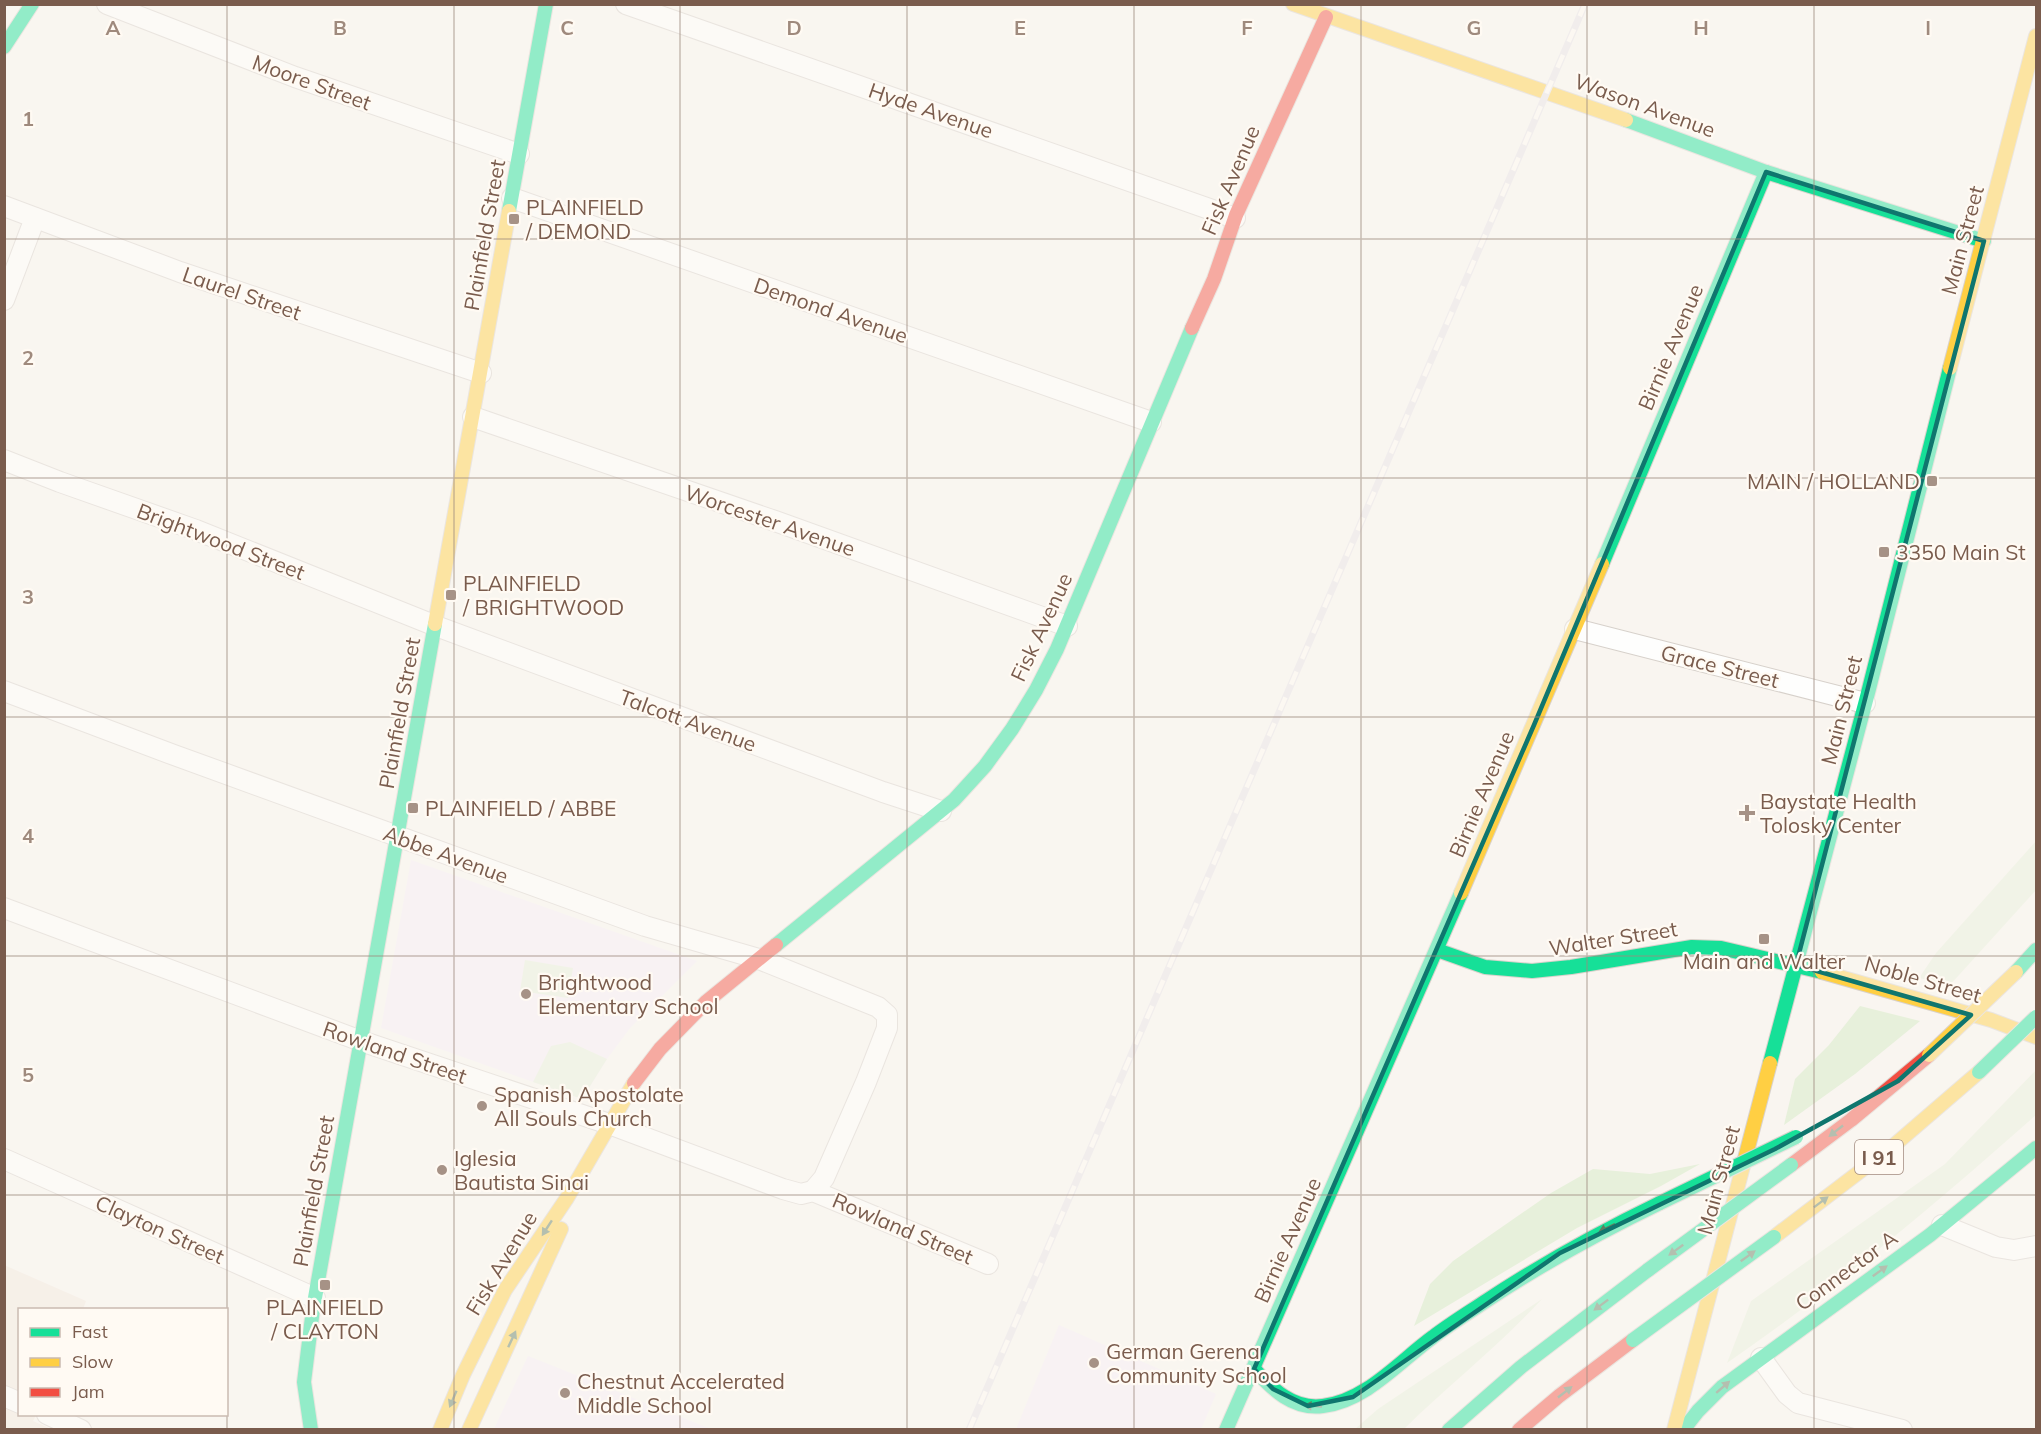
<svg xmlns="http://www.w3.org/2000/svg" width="2041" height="1434" font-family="Mulish,sans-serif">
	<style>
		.residential { fill: #f2e8de }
		.education { fill: #f6eef6 }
		.green { fill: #e7f0db }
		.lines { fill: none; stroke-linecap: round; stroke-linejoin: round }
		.street-casing { stroke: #d7d1cb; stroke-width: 22 }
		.fast-casing { stroke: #d9d2cb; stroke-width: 16 }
		.slow-casing { stroke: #d9d2cb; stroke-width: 16 }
		.jam-casing { stroke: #d9d2cb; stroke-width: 16 }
		.street { stroke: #fefefd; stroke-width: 20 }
		.fast { stroke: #16e098; stroke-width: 14 }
		.slow { stroke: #ffcf43; stroke-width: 14 }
		.jam { stroke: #f24e42; stroke-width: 14 }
		.rail-casing { stroke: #e6e3e7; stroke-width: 7 }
		.rail { stroke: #fffaf3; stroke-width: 4.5; stroke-dasharray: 14; stroke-linecap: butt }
		.fast-bridge-casing { stroke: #dad1cc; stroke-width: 16; stroke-linecap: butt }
		.slow-bridge-casing { stroke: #dad1cc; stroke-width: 16; stroke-linecap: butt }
		.fast-bridge { stroke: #16e098; stroke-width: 14 }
		.slow-bridge { stroke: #ffcf43; stroke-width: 14 }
		.oneway { fill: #617d60 }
		.marked { fill: none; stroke: #0f766e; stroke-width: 4.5; stroke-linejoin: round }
		.grid { fill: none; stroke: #9f8a7d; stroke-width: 1.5; stroke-opacity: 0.55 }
		.poi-dot { fill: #a69286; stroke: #fffaf3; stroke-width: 2 }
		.labels { text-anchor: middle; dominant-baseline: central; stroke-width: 4.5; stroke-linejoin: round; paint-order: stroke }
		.shield { fill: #fffaf3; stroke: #a28b7f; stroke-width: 1.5 }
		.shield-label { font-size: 20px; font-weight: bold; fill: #7a5c4d }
		.street-label { font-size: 21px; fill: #7a5c4d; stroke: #fffaf3 }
		.poi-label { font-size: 21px; fill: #7a5c4d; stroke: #fffaf3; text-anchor: start }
		.grid-label { font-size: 20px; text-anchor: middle; font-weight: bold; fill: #9f8a7d; stroke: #fffaf3; stroke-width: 4.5; stroke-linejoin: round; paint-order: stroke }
	</style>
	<rect width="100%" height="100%" fill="#f9f5f0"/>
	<polygon class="residential" points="4,1265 86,1301 83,1309 20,1310 20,1414 36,1415 33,1421 51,1429 5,1429"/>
	<g class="education">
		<polygon points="411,860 697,961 630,1028 607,1059 582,1099 533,1082 381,1028"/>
		<polygon points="1059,1325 1216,1394 1201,1429 1016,1429"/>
		<polygon points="528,1356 711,1429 494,1429"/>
	</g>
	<g class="green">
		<polygon points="2036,841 2036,890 1950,985 1919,978 1936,953"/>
		<polygon points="525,960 573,968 568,998 520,991"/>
		<polygon points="1860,1006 1920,1021 1855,1074 1784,1125 1795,1079 1829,1045"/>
		<polygon points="570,1042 607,1059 582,1099 533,1082 551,1046"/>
		<path d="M2036,1070V1115C1938,1202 1836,1288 1727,1363L1751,1301L1945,1164Z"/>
		<polygon points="1700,1164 1661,1186 1577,1228 1414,1326 1430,1284 1453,1261 1551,1193 1593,1169 1650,1174"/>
		<path d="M1542,1299C1499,1346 1449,1385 1404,1429H1355L1378,1409Z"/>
	</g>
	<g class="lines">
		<defs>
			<g id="street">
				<polyline points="107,4 295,77 519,154"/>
				<polyline points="626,4 1235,218"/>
				<polyline points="512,198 1151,422"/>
				<polyline points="4,206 180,272 481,373"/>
				<polyline points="4,300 35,218"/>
				<polyline points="473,417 775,521 1067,626"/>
				<polyline points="4,460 60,482 196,530 436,626 883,792 941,811"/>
				<polyline points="1575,629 1865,703"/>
				<polyline points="4,691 174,755 645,926 759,959 878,1007 887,1015 887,1028 866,1082 824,1178 813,1191"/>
				<polyline points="4,908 361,1041 609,1124 783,1189 801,1194 813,1191 988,1264"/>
				<polyline points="4,1159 315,1298"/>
				<polyline points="1942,1225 1996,1247 2014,1250 2036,1246"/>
				<polyline points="1761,1358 1787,1394 1798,1403 1902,1430"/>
				<polyline points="4,1396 20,1403"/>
				<polyline points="47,1414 81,1430"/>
			</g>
			<g id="fast">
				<polyline points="4,47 32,4"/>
				<polyline points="1626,120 1766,172 1984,241"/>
				<polyline points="509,211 546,4"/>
				<polyline points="1602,564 1766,172"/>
				<polyline points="776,945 954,800 985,766 1012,729 1036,690 1057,649 1192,328"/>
				<polyline points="1437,950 1485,967 1532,971 1571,967 1692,947 1721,948 1822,972"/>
				<polyline points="2016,972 2036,950"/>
				<polyline points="1770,1063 1869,689 1950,368"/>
				<path d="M1254,1369C1272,1389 1293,1410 1323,1406C1366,1401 1400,1361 1433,1337C1450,1324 1468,1313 1486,1301C1542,1264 1600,1232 1660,1203"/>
				<polyline points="311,1430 304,1382 313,1309 435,624"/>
				<polyline points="1226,1430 1461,893"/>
				<polyline points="1449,1430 1521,1367 1648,1270"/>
				<polyline points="1683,1430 1698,1411 1722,1387 1930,1235 2036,1148"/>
			</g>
			<g id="slow">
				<polyline points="1293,4 1626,120"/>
				<polyline points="1950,368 2036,36"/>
				<polyline points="435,624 509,211"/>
				<polyline points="1461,893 1602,564"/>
				<polyline points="1822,972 1991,1020 2036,1037"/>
				<polyline points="1774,1237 1892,1147 1979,1072"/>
				<polyline points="440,1430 463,1375 505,1290 567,1198 634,1083"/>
				<polyline points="469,1430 561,1229"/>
				<polyline points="1674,1430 1770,1063"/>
			</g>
			<g id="jam">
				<polyline points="1192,328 1214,279 1236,215 1326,17"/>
				<polyline points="634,1083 660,1049 706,1002 776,945"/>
				<polyline points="1791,1165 1851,1120 1929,1055"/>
				<polyline points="1519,1430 1559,1396 1633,1340"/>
			</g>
		</defs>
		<use href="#street" class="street-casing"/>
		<use href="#fast" class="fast-casing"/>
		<use href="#slow" class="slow-casing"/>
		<use href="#jam" class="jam-casing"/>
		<use href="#street" class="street"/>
		<use href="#fast" class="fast"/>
		<use href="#slow" class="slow"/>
		<use href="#jam" class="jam"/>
		<defs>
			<polyline id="rail" points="969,1430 1585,4"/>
		</defs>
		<use href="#rail" class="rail-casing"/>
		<use href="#rail" class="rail"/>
		<defs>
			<g id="fast-bridge">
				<polyline points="1979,1072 2036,1017"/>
				<polyline points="1660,1203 1796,1137"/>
				<polyline points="1648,1270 1791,1165"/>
				<polyline points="1633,1340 1774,1237"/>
			</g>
			<polyline id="slow-bridge" points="1929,1055 2016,972"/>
		</defs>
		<use href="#fast-bridge" class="fast-bridge-casing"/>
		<use href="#slow-bridge" class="slow-bridge-casing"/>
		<use href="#fast-bridge" class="fast-bridge"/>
		<use href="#slow-bridge" class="slow-bridge"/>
	</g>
	<defs><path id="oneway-solid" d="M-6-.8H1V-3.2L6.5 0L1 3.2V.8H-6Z" transform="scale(1.5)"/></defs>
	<g class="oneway">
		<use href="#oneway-solid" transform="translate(1836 1131) rotate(142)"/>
		<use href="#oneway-solid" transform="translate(1821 1202) rotate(-37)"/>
		<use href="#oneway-solid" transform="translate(547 1228) rotate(123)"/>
		<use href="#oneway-solid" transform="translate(1607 1228) rotate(154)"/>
		<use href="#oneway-solid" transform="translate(1676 1250) rotate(144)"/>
		<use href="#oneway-solid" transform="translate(1748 1256) rotate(-36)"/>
		<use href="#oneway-solid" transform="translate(1880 1271) rotate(-36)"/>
		<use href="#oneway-solid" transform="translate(1601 1305) rotate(143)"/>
		<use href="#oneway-solid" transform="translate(512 1339) rotate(-65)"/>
		<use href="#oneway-solid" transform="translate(1723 1387) rotate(-41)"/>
		<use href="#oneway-solid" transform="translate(1565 1392) rotate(-38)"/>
		<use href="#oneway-solid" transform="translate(453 1399) rotate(113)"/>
		<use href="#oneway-solid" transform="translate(1313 1406) rotate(-176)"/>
	</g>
	<path d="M0 0H2041V1434H0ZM1766,172L1984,241L1796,965L1971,1015L1898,1081L1775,1149L1560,1253L1353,1397L1308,1406L1273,1389L1254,1369L1534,725Z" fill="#f9f5f0" fill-opacity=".55" fill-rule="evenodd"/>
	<path class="marked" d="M1766,172L1984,241L1796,965L1971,1015L1898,1081L1775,1149L1560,1253L1353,1397L1308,1406L1273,1389L1254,1369L1534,725Z"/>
	<path class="grid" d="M227,4V1430M454,4V1430M680,4V1430M907,4V1430M1134,4V1430M1361,4V1430M1587,4V1430M1814,4V1430M4,239H2036M4,478H2036M4,717H2036M4,956H2036M4,1195H2036"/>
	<g class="poi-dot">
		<rect x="508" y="213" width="12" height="12" rx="3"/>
		<rect x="1926" y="475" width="12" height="12" rx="3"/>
		<rect x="1878" y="546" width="12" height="12" rx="3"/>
		<rect x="445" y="589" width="12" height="12" rx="3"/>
		<rect x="407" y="802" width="12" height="12" rx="3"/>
		<path d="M1744 804h6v6h6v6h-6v6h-6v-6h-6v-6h6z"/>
		<rect x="1758" y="933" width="12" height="12" rx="3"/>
		<circle cx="526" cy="994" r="6"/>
		<circle cx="482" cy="1106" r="6"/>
		<circle cx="442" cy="1170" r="6"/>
		<rect x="319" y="1279" width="12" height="12" rx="3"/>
		<circle cx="1094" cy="1363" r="6"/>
		<circle cx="565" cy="1393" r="6"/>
	</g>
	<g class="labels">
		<rect class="shield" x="1855" y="1140" width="48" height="34" rx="4.5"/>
		<g class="shield-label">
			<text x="1879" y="1157">I 91</text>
		</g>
		<g class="street-label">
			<text transform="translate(312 82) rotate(20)">Moore Street</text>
			<text transform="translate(1645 105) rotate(20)">Wason Avenue</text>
			<text transform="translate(931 110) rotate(19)">Hyde Avenue</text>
			<text transform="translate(1230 180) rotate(-67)">Fisk Avenue</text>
			<text transform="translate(484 235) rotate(-80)">Plainfield Street</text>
			<text transform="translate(1962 240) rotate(-75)">Main Street</text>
			<text transform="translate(242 293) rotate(19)">Laurel Street</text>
			<text transform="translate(831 310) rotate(19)">Demond Avenue</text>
			<text transform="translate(1670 347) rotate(-67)">Birnie Avenue</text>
			<text transform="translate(770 520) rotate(19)">Worcester Avenue</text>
			<text transform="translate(221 541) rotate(21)">Brightwood Street</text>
			<text transform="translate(1041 627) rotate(-65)">Fisk Avenue</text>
			<text transform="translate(1720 666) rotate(14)">Grace Street</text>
			<text transform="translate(1841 710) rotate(-76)">Main Street</text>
			<text transform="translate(399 713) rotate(-80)">Plainfield Street</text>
			<text transform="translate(688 720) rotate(20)">Talcott Avenue</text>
			<text transform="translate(1481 794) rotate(-67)">Birnie Avenue</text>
			<text transform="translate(446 854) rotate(20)">Abbe Avenue</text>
			<text transform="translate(1613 938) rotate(-9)">Walter Street</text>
			<text transform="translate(1923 979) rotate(16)">Noble Street</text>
			<text transform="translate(395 1052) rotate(19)">Rowland Street</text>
			<text transform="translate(1718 1180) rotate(-75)">Main Street</text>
			<text transform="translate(313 1191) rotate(-80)">Plainfield Street</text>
			<text transform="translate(903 1228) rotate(23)">Rowland Street</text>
			<text transform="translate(160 1229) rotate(24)">Clayton Street</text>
			<text transform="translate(1287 1240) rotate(-66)">Birnie Avenue</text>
			<text transform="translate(501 1263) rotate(-59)">Fisk Avenue</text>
			<text transform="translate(1846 1270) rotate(-36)">Connector A</text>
		</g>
		<g class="poi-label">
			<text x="526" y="207">PLAINFIELD<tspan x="526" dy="24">/ DEMOND</tspan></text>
			<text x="1920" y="481" text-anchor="end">MAIN / HOLLAND</text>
			<text x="1896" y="552">3350 Main St</text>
			<text x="463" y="583">PLAINFIELD<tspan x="463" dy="24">/ BRIGHTWOOD</tspan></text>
			<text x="1760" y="801">Baystate Health<tspan x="1760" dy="24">Tolosky Center</tspan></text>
			<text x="425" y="808">PLAINFIELD / ABBE</text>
			<text x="1764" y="961" text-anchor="middle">Main and Walter</text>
			<text x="538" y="982">Brightwood<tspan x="538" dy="24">Elementary School</tspan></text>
			<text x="494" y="1094">Spanish Apostolate<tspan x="494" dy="24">All Souls Church</tspan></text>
			<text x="454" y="1158">Iglesia<tspan x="454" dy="24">Bautista Sinai</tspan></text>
			<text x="325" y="1307" text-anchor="middle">PLAINFIELD<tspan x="325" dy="24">/ CLAYTON</tspan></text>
			<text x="1106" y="1351">German Gerena<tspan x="1106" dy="24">Community School</tspan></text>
			<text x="577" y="1381">Chestnut Accelerated<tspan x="577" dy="24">Middle School</tspan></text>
		</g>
	</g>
	<g class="grid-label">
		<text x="113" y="35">A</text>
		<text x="340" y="35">B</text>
		<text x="567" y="35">C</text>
		<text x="794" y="35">D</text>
		<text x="1020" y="35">E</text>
		<text x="1247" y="35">F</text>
		<text x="1474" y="35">G</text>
		<text x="1701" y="35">H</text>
		<text x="1928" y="35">I</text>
		<text x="28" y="126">1</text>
		<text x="28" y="365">2</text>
		<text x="28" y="604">3</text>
		<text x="28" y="843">4</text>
		<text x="28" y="1082">5</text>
	</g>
	<rect width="2041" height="1434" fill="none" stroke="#7a5c4d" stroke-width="12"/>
	<rect x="18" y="1308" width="210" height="108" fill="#fffaf3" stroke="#cabbb1" stroke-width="1.5"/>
	<rect x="30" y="1328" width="30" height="9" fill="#16e098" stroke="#cabbb1" stroke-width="1.5"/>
	<text x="72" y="1338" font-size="18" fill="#7a5c4d">Fast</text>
	<rect x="30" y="1358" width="30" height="9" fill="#ffcf43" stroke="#cabbb1" stroke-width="1.5"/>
	<text x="72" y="1368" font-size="18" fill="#7a5c4d">Slow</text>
	<rect x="30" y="1388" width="30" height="9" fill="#f24e42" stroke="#cabbb1" stroke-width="1.5"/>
	<text x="72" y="1398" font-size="18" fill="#7a5c4d">Jam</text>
</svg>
